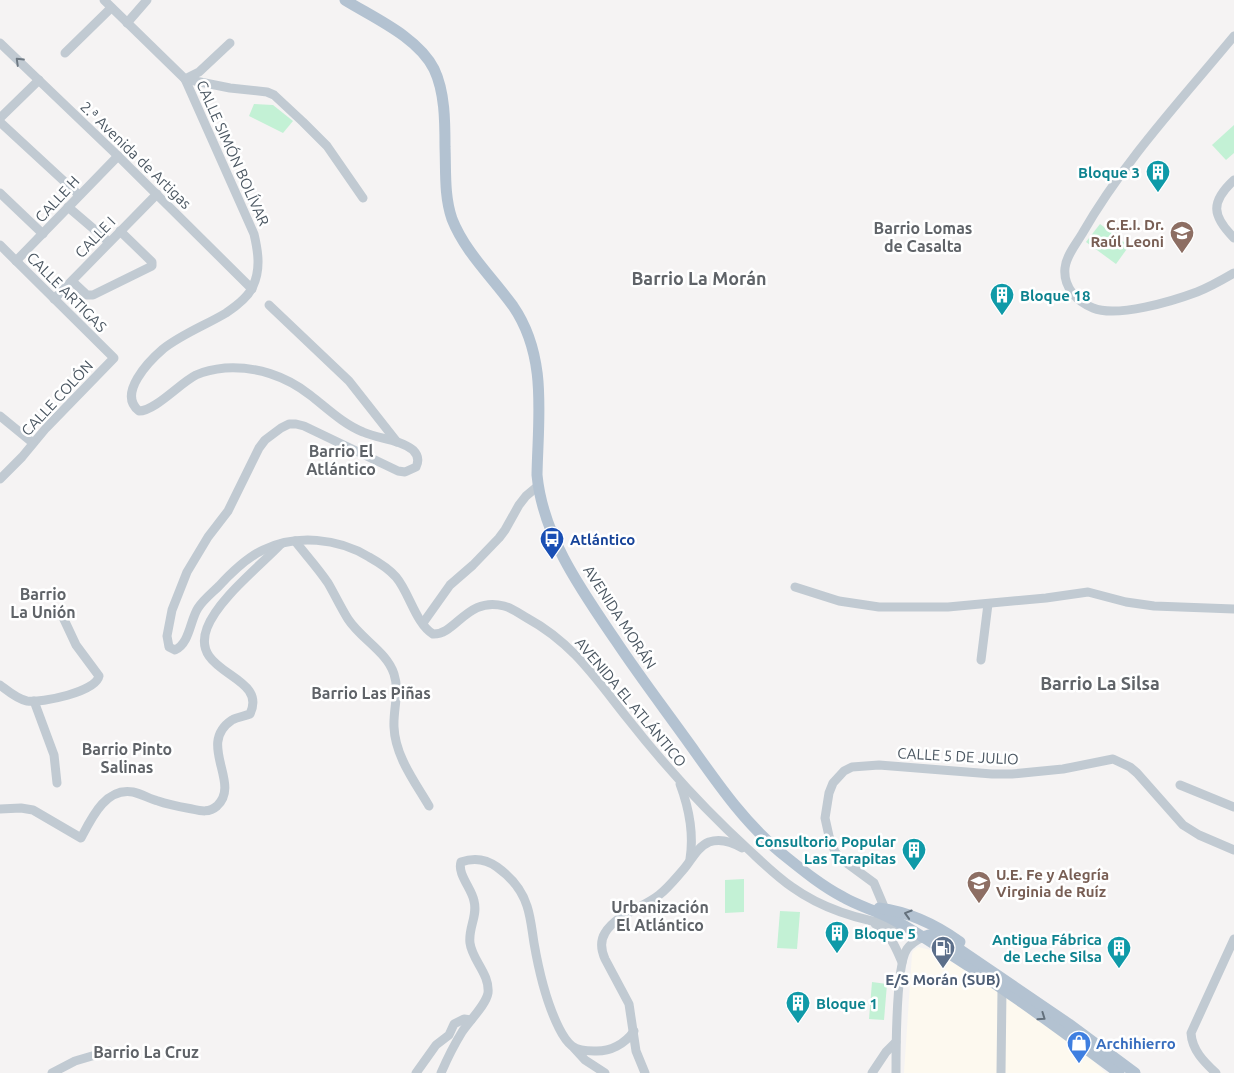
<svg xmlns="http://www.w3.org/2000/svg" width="1234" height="1073" font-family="Ubuntu,sans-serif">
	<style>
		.commercial { fill: #fdf9ef }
		.green { fill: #c3f1d5 }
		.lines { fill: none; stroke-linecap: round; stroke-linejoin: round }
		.minor { stroke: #c1cad2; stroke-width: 9 }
		.major { stroke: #b3c2d1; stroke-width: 11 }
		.oneway { stroke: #6e7983 }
		.oneway2 { stroke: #64717d }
		.labels { text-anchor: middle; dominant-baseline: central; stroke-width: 5; stroke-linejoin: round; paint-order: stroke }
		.street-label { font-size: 15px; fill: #4a5661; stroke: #fff }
		.culture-label { font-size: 15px; font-weight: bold; fill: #0d838f; stroke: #fff; text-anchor: end }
		.education-label { font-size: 15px; font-weight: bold; fill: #785e54; stroke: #fff; text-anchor: end }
		.transit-label { font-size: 15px; font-weight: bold; fill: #164399; stroke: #fff; text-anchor: start }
		.service-label { font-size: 15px; font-weight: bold; fill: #4e5e75; stroke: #fff }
		.shop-label { font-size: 15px; font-weight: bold; fill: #366cbe; stroke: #fff; text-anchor: start }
		.neighbourhood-label { font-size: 16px; font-weight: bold; fill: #5f6368; stroke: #fff }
		.quarter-label { font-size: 18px; font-weight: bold; fill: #5f6368; stroke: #fff }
	</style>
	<rect width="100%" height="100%" fill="#f5f3f3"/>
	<polygon class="commercial" points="918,947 931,950 977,977 1085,1053 1106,1073 904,1073 912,954 913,951"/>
	<g class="green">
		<polygon points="254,104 273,105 293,121 283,133 249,116"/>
		<polygon points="1234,125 1234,153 1226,160 1212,145"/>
		<polygon points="1100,224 1129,246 1116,264 1086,242"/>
		<polygon points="744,879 744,912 725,913 725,880"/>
		<polygon points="780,911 800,912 797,949 777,948"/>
		<polygon points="872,982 887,984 884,1020 869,1019"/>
	</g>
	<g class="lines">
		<g class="minor">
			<path d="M104,0L185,79L254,234C258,251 261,269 253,286C249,296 235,307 226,313C206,325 182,334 163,349C149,361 117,394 139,411C155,411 180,383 196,375C205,371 215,369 225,368C256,366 286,376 310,395C327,408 343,424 363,432C379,439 399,439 413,450C418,455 419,461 416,467L405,472L398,471L304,426L296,424H289L281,428L265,440L259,448L228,511L208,537L187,572L172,610L167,636L169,647L175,650C190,643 190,620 198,608C204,599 212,593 219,586C231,573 246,558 263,550C296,534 338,538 369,557C378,562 389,569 396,577C409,592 416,624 433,634C456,635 467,596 504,606C512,608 520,614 527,618C573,643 596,679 628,719C665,766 705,810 749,850C762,862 776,876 792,887C824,910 863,921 901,926"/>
			<polyline points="127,23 147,0"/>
			<path d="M1234,36C1181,100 1123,162 1082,234C1076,244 1066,256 1065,268C1063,287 1077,302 1093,308C1117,318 1173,301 1197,292C1210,287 1222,280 1234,273"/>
			<polyline points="0,43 118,156 252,289"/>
			<polyline points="65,53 111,8"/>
			<polyline points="185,79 230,88 267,92 274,95 303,122 327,146 363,198"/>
			<polyline points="185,79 199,72 230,43"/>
			<polyline points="0,118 39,80"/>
			<polyline points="0,122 79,195"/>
			<path d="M1234,180C1210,202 1212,216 1234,238"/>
			<polyline points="0,193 43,234"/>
			<polyline points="68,207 109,242"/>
			<polyline points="0,245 114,358 46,428 22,457 0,479"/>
			<polyline points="16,261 118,156"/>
			<polyline points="72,281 87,295 93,295 152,266 152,262 120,231"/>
			<polyline points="54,299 157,194"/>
			<polyline points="269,305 349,381 397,442"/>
			<polyline points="0,416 33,443"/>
			<path d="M295,541C306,555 318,568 328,583C335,595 341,608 348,619C361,639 387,652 394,674C400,692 393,709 394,727C395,756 415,782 429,806"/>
			<polyline points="795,587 839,601 879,607 948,607 1046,598 1088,592 1126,602 1154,606 1234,609"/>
			<polyline points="423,623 450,585 473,565 499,538 505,530 519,505 526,496 538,486"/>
			<polyline points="981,660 988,604"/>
			<path d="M0,685C8,691 17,699 27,701C42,703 96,692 99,676L76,645L61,613"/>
			<polyline points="34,701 54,755 57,783"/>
			<path d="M680,784C689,808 694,834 690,859"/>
			<polyline points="1180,785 1234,807"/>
			<path d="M0,809L21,808L33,810L81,838C92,817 106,787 133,792C142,794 150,799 158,801C169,805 181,807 192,809C201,811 209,813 217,806C242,783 196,744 232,720C237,717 245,716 250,714C269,674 189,675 207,628C218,599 259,567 281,544"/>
			<polyline points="885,909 874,883 840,858 835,852 829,836 825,818 829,793 833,783 844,771 852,767 879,765 992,774 1012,774 1063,769 1113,759 1130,767 1137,773 1183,825 1199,835 1234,850"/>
			<path d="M875,924C890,933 895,946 902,962"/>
			<polyline points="574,1048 585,1060 605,1073"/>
			<polyline points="52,1073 75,1061 109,1051"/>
			<polyline points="416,1073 436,1045 449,1035 454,1024 464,1019 471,1020"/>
			<path d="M441,1073C447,1059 454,1045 462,1032C469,1021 486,1005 488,993C490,974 472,960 470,943C468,928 478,916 474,901C472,889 457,874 461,862C475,857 486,859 497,867C511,877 522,890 527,906C531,918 532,931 534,943C539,972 546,1002 559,1028C562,1034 567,1042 572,1046C577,1050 588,1051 594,1051C610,1052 625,1044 634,1031"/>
			<path d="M645,1073L636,1051L629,1004L605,959C601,950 600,941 605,933C616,914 643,908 659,895C668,888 675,879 683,870C691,861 697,847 709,842C721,838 732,842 742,848"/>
			<polyline points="872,1073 886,1052 896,1042"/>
			<path d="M896,1073C896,1050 896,965 907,949C911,943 917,940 923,937"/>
			<polyline points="1001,1073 1002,989 1005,984"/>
			<path d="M1216,1073C1204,1062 1192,1050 1191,1033L1234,939"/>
		</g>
		<g class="major">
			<path d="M345,0C374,18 418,37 434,69C445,92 445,122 445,147C446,171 444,196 452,219C465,252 492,277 513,306C548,357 538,417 537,475C543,537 582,591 616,641C640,677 666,711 691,746C718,784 744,822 780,852C800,868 820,885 843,897C858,906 875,910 890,918C904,925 918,934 931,942C996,982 1058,1028 1119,1073"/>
			<path d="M879,908C910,912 935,924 960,942"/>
			<polyline points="923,937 929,935 937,936 959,949 1069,1024 1135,1073"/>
		</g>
	</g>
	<defs><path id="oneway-chevron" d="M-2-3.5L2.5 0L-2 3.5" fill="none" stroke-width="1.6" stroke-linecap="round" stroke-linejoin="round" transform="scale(1.25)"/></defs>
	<use class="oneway" href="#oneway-chevron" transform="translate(19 61) rotate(-136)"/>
	<g class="oneway2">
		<use href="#oneway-chevron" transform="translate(908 914) rotate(-163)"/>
		<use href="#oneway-chevron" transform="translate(1042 1017) rotate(35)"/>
	</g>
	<defs>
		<symbol id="building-pin" viewBox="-11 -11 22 30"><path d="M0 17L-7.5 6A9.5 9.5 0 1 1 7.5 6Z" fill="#0f9aa8" stroke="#fff"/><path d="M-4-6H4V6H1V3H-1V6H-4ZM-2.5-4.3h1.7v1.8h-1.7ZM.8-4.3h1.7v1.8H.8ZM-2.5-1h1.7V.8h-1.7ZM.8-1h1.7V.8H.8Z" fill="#fff"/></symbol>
		<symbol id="school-pin" viewBox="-11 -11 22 30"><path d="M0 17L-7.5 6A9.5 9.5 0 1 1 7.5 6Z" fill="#8d6e63" stroke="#fff"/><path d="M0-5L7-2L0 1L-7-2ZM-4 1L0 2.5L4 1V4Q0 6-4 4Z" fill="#fff"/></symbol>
		<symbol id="bus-pin" viewBox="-11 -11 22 30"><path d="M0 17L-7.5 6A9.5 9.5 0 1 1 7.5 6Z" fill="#1a4fb4" stroke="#fff"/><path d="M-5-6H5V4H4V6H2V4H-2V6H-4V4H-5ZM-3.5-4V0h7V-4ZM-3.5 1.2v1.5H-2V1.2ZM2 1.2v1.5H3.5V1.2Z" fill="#fff"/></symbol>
		<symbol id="fuel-pin" viewBox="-11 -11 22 30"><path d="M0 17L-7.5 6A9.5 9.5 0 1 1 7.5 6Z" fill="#5c6f8a" stroke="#fff"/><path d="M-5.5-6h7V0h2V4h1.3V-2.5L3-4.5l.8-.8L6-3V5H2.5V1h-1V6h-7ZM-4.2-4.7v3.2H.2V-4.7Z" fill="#fff"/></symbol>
		<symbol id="shop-pin" viewBox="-11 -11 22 30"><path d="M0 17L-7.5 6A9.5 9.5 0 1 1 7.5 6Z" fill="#3f7fe0" stroke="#fff"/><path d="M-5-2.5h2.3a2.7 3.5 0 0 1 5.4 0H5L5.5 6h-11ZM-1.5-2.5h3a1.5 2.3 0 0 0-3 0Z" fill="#fff"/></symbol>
	</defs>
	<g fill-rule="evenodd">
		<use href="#building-pin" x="1144" y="158" width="28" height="38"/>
		<use href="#school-pin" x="1168" y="219" width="28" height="38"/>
		<use href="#building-pin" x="988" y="281" width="28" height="38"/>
		<use href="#bus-pin" x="538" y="525" width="28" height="38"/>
		<use href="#building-pin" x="900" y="836" width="28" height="38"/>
		<use href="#school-pin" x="965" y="869" width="28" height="38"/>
		<use href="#building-pin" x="823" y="919" width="28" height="38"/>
		<use href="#fuel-pin" x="929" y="934" width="28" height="38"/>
		<use href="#building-pin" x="1105" y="934" width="28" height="38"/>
		<use href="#building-pin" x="784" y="989" width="28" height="38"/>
		<use href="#shop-pin" x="1065" y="1029" width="28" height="38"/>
	</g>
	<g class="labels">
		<g class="street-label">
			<text transform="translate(233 153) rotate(66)">CALLE SIMÓN BOLÍVAR</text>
			<text transform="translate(136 155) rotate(44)">2.ª Avenida de Artigas</text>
			<text transform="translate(57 199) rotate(-47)">CALLE H</text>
			<text transform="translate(95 237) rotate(-46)">CALLE I</text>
			<text transform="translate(67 292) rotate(45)">CALLE ARTIGAS</text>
			<text transform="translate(57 398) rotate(-47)">CALLE COLÓN</text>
			<text transform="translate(620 617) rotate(57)">AVENIDA MORÁN</text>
			<text transform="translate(631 702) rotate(50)">AVENIDA EL ATLÁNTICO</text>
			<text transform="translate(958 756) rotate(3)">CALLE 5 DE JULIO</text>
		</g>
		<g class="culture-label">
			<text x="1140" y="172">Bloque 3</text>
			<text x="1020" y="295" text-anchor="start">Bloque 18</text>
			<text x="896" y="841">Consultorio Popular<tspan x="896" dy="17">Las Tarapitas</tspan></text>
			<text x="854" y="933" text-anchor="start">Bloque 5</text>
			<text x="1102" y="939">Antigua Fábrica<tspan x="1102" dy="17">de Leche Silsa</tspan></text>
			<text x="816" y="1003" text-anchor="start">Bloque 1</text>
		</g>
		<g class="education-label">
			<text x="1164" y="224">C.E.I. Dr.<tspan x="1164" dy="17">Raúl Leoni</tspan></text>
			<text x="996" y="874" text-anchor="start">U.E. Fe y Alegría<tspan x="996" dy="17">Virginia de Ruíz</tspan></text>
		</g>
		<g class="transit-label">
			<text x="570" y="539">Atlántico</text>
		</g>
		<g class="service-label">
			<text x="943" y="979">E/S Morán (SUB)</text>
		</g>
		<g class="shop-label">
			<text x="1096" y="1043">Archihierro</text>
		</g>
		<g class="neighbourhood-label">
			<text x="923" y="228">Barrio Lomas<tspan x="923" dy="18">de Casalta</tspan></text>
			<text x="341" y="451">Barrio El<tspan x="341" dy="18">Atlántico</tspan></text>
			<text x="43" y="594">Barrio<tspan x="43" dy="18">La Unión</tspan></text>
			<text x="371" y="693">Barrio Las Piñas</text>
			<text x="127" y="749">Barrio Pinto<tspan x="127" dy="18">Salinas</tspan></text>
			<text x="660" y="907">Urbanización<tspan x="660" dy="18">El Atlántico</tspan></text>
			<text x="146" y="1052">Barrio La Cruz</text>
		</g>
		<g class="quarter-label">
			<text x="699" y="278">Barrio La Morán</text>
			<text x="1100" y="683">Barrio La Silsa</text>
		</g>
	</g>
</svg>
